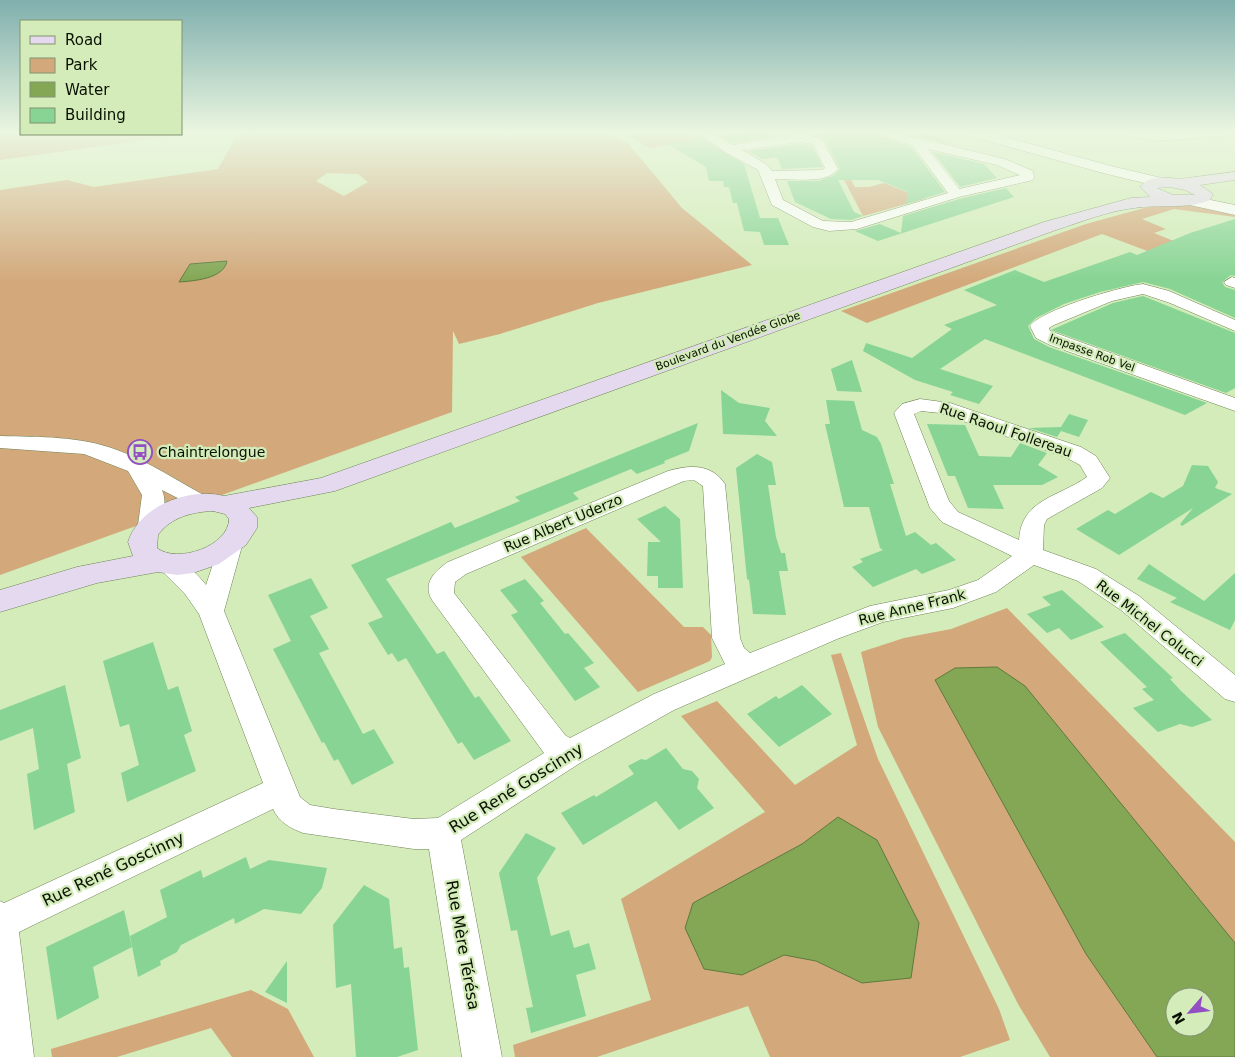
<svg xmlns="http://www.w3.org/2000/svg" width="1235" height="1057" font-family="'DejaVu Sans',sans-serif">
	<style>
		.green { fill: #d3a97c; fill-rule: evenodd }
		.water { fill: #83a755; stroke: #5e7a3c; fill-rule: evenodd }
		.building { fill: #87d494 }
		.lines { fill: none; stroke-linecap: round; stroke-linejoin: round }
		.minor-casing { stroke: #6e8355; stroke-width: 1 }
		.tertiary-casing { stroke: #6e8355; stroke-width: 1 }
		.secondary-casing { stroke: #6e8355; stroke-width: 1 }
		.minor { fill: #fff; fill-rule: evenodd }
		.tertiary { fill: #fff; fill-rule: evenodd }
		.secondary { fill: #e5d9ef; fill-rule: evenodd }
		.labels { text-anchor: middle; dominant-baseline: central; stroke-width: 4.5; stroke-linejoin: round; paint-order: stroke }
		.far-street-label { font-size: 11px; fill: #091002; stroke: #d3ecb9 }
		.street-label { font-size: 14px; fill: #091002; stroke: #d3ecb9 }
		.poi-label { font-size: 14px; fill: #091002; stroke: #d3ecb9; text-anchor: start }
		.near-street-label { font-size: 16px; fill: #091002; stroke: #d3ecb9 }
	</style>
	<rect width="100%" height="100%" fill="#d3ecb9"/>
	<g class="green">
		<polygon points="0,133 21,134 196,133 0,160"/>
		<path d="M238,133H608L627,142L682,208L752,265L598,303L500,334L459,344L453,331L452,412L0,575V190L67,180L94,187L218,169ZM327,173L358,174L368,182L344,196L316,181Z"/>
		<polygon points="625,133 689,133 686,134 698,140 649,148"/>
		<polygon points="842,176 849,176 855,187 869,187 884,183 924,199 863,216"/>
		<polygon points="1169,204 1198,206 1235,213 1235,217 1174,209 1142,219 1166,229 1154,233 1208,255 1182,264 1102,234 867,323 841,311 1086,224 1144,208"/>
		<polygon points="586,528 684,627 703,627 711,635 712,657 710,661 638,692 521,557"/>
		<path d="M1007,608L1235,842V1057H1050L1018,1004L878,727L861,652L904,638L951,629ZM1175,997H1205V1027H1175Z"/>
		<polygon points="841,653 878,759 999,1009 1010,1040 960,1057 770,1057 748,1006 597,1057 515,1057 513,1045 651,1000 621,899 765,812 681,716 717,701 795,785 857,745 831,655"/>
		<polygon points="251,990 288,1009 314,1057 232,1057 211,1028 117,1057 52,1057 51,1049"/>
	</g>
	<g class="water">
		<path d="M227,261C224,279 193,281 179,282L190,264Z"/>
		<path d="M997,667L1025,686L1235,943V1057H1157L1086,954L935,680L955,668ZM1175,997H1205V1027H1175Z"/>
		<polygon points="838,817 877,840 919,923 911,978 862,983 816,961 784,955 742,975 704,969 685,928 693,903 802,844"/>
	</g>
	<g class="building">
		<polygon points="741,133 788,133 733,143 722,136"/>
		<polygon points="810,133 876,133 912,148 945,192 906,204 908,192 878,180 838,180 854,212 863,216 851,220 831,219 795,202 787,181 818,181 833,176 840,169 824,138"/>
		<polygon points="906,133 924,133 955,145"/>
		<polygon points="703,139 744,164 760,218 778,218 789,245 764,245 760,232 744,231 737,203 733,203 729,187 724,187 723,181 709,181 706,167 667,144"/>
		<polygon points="800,144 812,146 823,167 782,169 777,157 762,159 748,151"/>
		<polygon points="933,152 984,164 997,178 960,187"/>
		<polygon points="1006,188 1014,197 878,241 855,231 880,224 901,233 903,216 959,199"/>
		<polygon points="1235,219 1235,276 1231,275 1222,282 1225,287 1235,290 1235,318 1170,289 1143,282 1100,292 1064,304 1036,318 1028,326 1034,339 1049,347 1207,403 1185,415 985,339 940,369 993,386 979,404 950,395 953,392 915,380 863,351 866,343 912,358 952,329 944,325 997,305 964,290 1015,270 1044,282 1130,252 1137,255 1190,233"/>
		<polygon points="1143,296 1235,333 1235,388 1226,393 1051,330 1113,303"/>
		<polygon points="852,360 862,392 837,391 831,369"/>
		<polygon points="721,390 739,403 770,408 765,421 777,436 723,434"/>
		<polygon points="826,400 854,401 862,430 877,437 881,444 894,484 890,484 906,536 915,532 931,545 936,543 956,560 922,574 916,569 873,587 852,567 863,562 860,559 883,550 880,548 869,507 844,507 825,424 830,424"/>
		<polygon points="1069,414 1088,420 1079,437 1061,431 1057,437 1029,428 1061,427"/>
		<polygon points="698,423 689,451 664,461 665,463 637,474 631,469 573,493 579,499 386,579 437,654 444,651 475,698 479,696 511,741 474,760 462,742 458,744 406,658 398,662 392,653 388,655 368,623 383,617 351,565 451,522 455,528 520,501 515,497"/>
		<polygon points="927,424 965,425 979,456 1011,457 1020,443 1047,453 1038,465 1058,477 1042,485 993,485 1004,509 968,508 955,476 948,476"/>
		<polygon points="757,454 772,462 776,485 768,485 776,537 781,553 785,553 788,571 779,571 786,615 753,614 749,580 747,579 736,468"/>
		<polygon points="1192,465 1208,466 1218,482 1215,488 1232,494 1182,526 1180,524 1193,508 1119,555 1076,529 1108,510 1115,514 1151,492 1163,498 1183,486"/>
		<polygon points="665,506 680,519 683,588 658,588 658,576 647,576 648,542 661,542 637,519"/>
		<polygon points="1149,564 1204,601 1235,573 1235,620 1230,630 1170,602 1177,598 1137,579"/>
		<polygon points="311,578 328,608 310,616 329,649 319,653 363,734 374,729 394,763 352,785 338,759 334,761 324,742 322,743 273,649 291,641 268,595"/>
		<polygon points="525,579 544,601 540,603 565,634 568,633 594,663 584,668 600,687 575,701 511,615 518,612 500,590"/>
		<polygon points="1062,590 1104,627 1071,640 1059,628 1047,633 1027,614 1051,605 1042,597"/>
		<polygon points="1125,633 1173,678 1170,679 1181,691 1212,720 1192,727 1180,724 1158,732 1133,708 1154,700 1142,689 1147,687 1100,642"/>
		<polygon points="153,642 168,690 178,686 192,731 184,735 196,771 127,802 121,773 139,765 129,724 120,727 103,661"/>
		<polygon points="65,685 81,758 67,764 75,812 34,830 27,774 39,769 33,728 0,741 0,710"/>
		<polygon points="802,685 832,714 779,747 747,714 776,696 779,699"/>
		<polygon points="666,748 683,769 692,771 699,779 697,788 714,808 679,830 656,801 583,845 561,813 594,795 596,797 634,774 628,766 641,759 646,760"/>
		<polygon points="526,833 556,848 537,878 551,936 569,930 574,948 589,943 596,969 576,975 586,1016 531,1033 526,1008 533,1007 517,930 511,931 499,873"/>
		<polygon points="246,857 250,869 269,860 327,868 322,888 301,914 264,909 235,924 234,918 181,945 177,952 160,961 161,965 138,977 130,936 167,917 160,890 201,870 203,878"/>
		<polygon points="364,885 389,899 394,949 402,947 404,968 409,967 418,1050 397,1057 356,1057 351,984 336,988 333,925"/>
		<polygon points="124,910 132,947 93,967 99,998 57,1020 46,947"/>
		<polygon points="287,961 287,1003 265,992"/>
	</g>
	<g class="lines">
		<defs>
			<g id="minor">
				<path d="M698,133H713L733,145L788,135H810L822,139L838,169C826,185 794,178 775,179L783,200L823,221L851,222L948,193L913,146L878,133H897L1005,159L1033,171L1034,177L1033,180L959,197L857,229L829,231L813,227L772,205L758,170L725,152ZM800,142L813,144L825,168L822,170L772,171L766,164L742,150ZM928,149L997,165L1020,175L959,189Z"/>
				<polygon points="1124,133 1229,133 1223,136 1153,141 1126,135"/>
				<polygon points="1232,277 1235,278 1235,288 1226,285 1224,282"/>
				<path d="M1143,284L1169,291L1235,320V331L1170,303L1143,294L1112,301L1054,325L1049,328L1050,331L1235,398V411L1050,345L1036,338L1030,326C1041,310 1122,286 1143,284Z"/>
				<path d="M920,399L950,403L1081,447L1096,456L1110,478L1102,488L1047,519L1044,525L1043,550L1096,569L1139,596L1235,675V702L1225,699L1121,610L1078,581L1034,565L996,592L953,608L883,622L837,639L674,710L580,763L461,840L502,1057H462L429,849H414L303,833C290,828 279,822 273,809L19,932L34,1057H0V901L4,903L263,783L199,614L185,594L156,565L159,559C177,554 195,571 206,585L221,540L230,538L239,540L242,546L224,611L300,797L310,805L334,809L414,819L438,818L544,753L432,600C422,583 435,571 448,562L668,471C689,465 711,463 725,484L740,638L744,648L750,653L870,606L949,590L978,580L1012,556L942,522L930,508L894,413L902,404ZM921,411L940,413L1065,457L1080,465L1087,477C1059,497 1021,499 1019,540L958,512L949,501L914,414ZM694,480L703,486L712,638L725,664L654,694L570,738L565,735L454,593L455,582L466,574L684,481Z"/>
				<path d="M0,436C40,437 80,436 117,450C150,462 179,482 209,498L212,503L209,508L201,510L162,490C167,500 164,522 158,530L150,533L142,530L138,525L142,495L128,471L84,454L0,448Z"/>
			</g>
			<g id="tertiary">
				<polygon points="968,133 991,133 1111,166 1166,179 1169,182 1161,187 1103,173 970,136"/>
				<polygon points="1191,196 1235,205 1235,215 1185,204 1183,201"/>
			</g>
			<path id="secondary" d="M1235,172V180L1200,185L1213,194L1210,200C1186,210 1159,204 1134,208C1108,211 1081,222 1056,230L335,491L249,508L257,517V528L246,545L219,564L193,573L177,575L158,572L97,583L0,612V590L77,567L133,556L128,542C139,506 189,487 224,496L321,478L1044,222L1131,198L1150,197L1140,187C1149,175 1166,177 1179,179ZM1170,187L1185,190L1195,195H1173L1157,188ZM213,511L225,514L229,519C229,546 177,564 157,548L158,535C171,517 192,512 213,511Z"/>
		</defs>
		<use href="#minor" class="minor-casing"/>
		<use href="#tertiary" class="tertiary-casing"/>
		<use href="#secondary" class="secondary-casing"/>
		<use href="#minor" class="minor"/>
		<use href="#tertiary" class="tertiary"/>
		<use href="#secondary" class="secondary"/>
	</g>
	<linearGradient id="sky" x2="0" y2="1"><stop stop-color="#7fafad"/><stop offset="0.47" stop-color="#ebf6e0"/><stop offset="1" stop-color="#ebf6e0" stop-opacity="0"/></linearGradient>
	<rect width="1235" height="281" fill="url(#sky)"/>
	<defs>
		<symbol id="bus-ring" viewBox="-11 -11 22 22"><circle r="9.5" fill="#d3ecb9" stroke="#924ec2" stroke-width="1.5"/><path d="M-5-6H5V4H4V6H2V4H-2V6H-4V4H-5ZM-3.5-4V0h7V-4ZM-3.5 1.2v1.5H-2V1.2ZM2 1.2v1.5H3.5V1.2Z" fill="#924ec2"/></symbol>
	</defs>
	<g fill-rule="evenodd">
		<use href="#bus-ring" x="126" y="438" width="28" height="28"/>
	</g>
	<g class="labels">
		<g class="far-street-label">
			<text transform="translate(728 341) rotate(-20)">Boulevard du Vendée Globe</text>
			<text transform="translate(1092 353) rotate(20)">Impasse Rob Vel</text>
		</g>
		<g class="street-label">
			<text transform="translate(1006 430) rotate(19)">Rue Raoul Follereau</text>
			<text transform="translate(563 523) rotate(-23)">Rue Albert Uderzo</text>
			<text transform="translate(912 607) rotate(-14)">Rue Anne Frank</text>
			<text transform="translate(1150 623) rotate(38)">Rue Michel Colucci</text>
		</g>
		<g class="poi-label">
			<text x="158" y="452">Chaintrelongue</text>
		</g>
		<g class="near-street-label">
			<text transform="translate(516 788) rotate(-32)">Rue René Goscinny</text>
			<text transform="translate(113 869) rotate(-25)">Rue René Goscinny</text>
			<text transform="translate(463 945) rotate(80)">Rue Mère Térésa</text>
		</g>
	</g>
	<rect x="20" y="20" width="162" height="115" fill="#d3ecb9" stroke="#829470"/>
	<rect x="30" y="36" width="25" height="8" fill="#e5d9ef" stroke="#829470"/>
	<text x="65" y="45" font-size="15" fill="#091002">Road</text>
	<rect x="30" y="58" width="25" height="15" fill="#d3a97c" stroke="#829470"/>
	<text x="65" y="70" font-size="15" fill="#091002">Park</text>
	<rect x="30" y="82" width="25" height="15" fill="#83a755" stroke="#829470"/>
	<text x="65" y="95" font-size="15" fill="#091002">Water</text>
	<rect x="30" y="108" width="25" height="15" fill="#87d494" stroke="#829470"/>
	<text x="65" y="120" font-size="15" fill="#091002">Building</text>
	<g transform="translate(1190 1012) rotate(242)"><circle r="24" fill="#d3ecb9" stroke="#829470"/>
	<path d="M0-4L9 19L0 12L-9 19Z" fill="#924ec2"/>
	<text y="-8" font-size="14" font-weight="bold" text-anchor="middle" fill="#091002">N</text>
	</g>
</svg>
